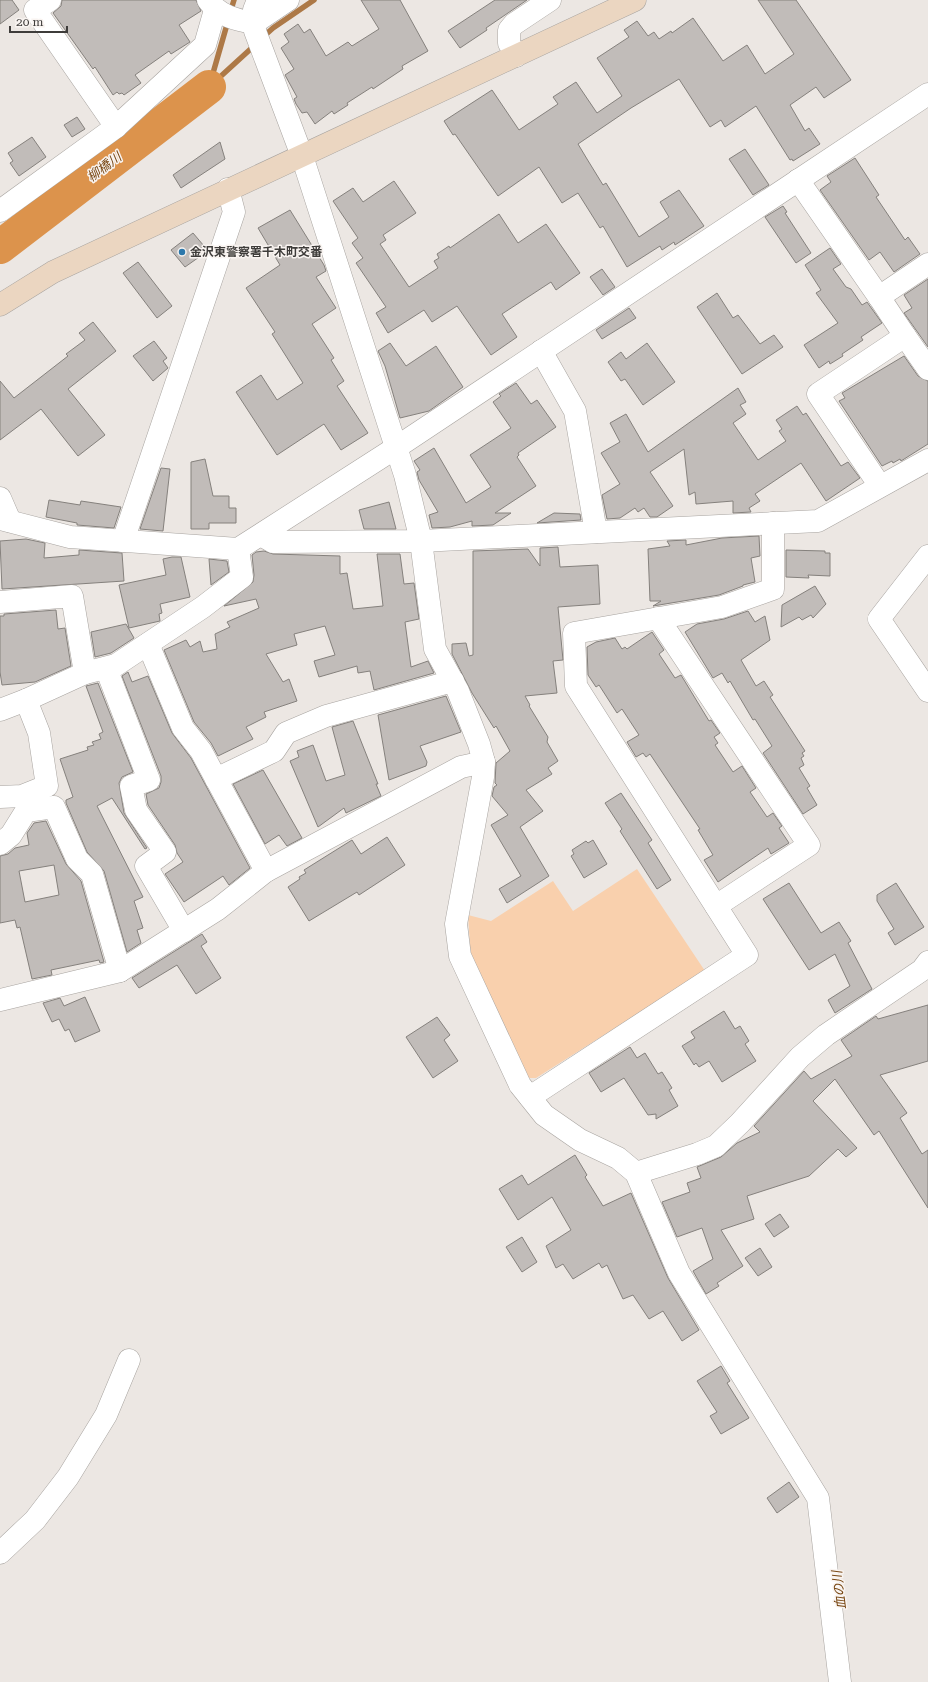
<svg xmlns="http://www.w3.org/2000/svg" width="928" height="1682" font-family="'Roboto Serif','Noto Sans JP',serif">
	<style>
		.green { fill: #f9d0ad }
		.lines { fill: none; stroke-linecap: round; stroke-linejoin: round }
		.stream { stroke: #ad7947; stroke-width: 5.5 }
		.river { stroke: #dc934c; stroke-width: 34 }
		.building { fill: #c1bcb9; stroke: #85817d; fill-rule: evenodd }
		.street-casing { stroke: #a8a4a0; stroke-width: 23 }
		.secondary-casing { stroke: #a8a4a0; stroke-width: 23 }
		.street { stroke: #fff; stroke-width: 22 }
		.secondary { stroke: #ebd6c1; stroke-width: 22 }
		.poi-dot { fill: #2c78ab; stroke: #f9f4f1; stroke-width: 1.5 }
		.labels { text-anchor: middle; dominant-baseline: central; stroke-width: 3; stroke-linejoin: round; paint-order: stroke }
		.poi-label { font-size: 12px; font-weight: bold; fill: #3e3c3a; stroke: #f9f4f1; text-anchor: start }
		.water-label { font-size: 13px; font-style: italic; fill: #774612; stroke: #f9f4f1 }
	</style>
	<rect width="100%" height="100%" fill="#ece7e3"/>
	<polygon class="green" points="637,869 705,971 536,1078 525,1078 471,961 468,915 491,921 553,881 573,911"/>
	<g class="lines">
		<g class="stream">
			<polyline points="230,13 234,0"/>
			<polyline points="263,37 273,28 314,0"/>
			<polyline points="209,87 255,45"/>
			<polyline points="209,87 228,21"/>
		</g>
		<polyline class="river" points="0,247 209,87"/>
	</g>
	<g class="building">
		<polygon points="0,0 12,0 19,10 0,24"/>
		<polygon points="62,0 196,0 201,11 179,25 190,42 171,54 169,51 135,75 141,83 124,95 122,93 119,94 117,92 113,95 95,67 93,69 53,13 61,6"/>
		<polygon points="361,0 400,0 428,51 402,66 403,69 373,89 372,87 347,103 348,105 334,114 332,111 315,124 307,112 302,113 296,104 294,99 297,97 285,75 294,69 281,48 289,42 284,34 298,24 304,33 310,29 326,56 348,42 352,46 379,29"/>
		<polygon points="495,0 527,0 486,28 487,30 460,48 448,31"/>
		<polygon points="758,0 796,0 851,80 824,98 816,87 790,105 805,131 809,128 820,144 793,161 792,159 790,160 756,106 725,127 721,120 710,127 679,79 631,108 578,144 587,159 603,185 606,183 639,237 669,217 660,202 679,190 704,226 675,245 674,242 662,250 660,246 627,267 603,226 600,228 578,193 562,203 539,167 498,196 455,134 453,135 444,121 492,90 519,130 558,104 553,97 576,82 597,113 622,96 597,58 629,37 624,30 637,21 648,36 654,32 659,39 671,31 672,33 693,18 723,61 747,45 765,74 794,54"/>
		<polygon points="77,117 85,129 72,137 64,125"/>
		<polygon points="32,137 46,157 19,176 10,163 13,161 8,153"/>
		<polygon points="220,142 225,159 181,188 173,175"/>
		<polygon points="745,149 769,185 753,195 729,159"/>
		<polygon points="855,158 879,195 876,197 905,240 908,237 920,254 894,272 880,252 869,260 820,190 831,182 827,176"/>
		<polygon points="394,181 416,213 383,235 386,240 380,244 409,287 438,268 434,261 439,258 437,254 449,246 450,248 499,214 518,243 546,224 580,273 556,290 551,282 502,314 517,337 491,355 457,306 432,322 424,310 388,333 376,313 386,307 356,263 363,258 352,243 358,238 333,201 353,188 363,202"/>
		<polygon points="783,206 787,212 785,213 811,253 796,263 765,217"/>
		<polygon points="290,210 324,265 326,271 316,277 336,308 312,324 334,358 331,360 344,381 337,386 368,433 341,450 324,424 277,455 236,392 261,375 277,400 303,383 272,334 275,332 246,288 280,265 258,228"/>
		<polygon points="193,233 204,246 198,250 202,255 185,267 171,250"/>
		<polygon points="830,248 841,264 833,269 846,287 851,289 862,305 867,302 882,323 861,337 863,340 842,354 843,356 830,364 829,361 819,368 804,345 838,323 816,293 821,290 805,265"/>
		<polygon points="138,262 172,306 157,318 123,273"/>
		<polygon points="602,269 615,287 603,295 590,277"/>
		<polygon points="928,279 928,347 904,313 912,308 904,295"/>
		<polygon points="717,293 733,318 738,315 760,344 774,335 783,347 742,374 697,307"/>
		<polygon points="629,308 636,318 602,339 596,330"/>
		<polygon points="93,322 116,351 68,389 105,435 78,456 41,409 0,440 0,381 14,398 68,356 66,354 85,340 79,333"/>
		<polygon points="154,341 167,358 163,361 168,368 153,381 133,356"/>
		<polygon points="390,343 406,366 436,346 463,387 429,411 400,418 385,366 378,351"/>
		<polygon points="647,343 675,382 643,405 625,379 621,381 608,362 621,352 626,359"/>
		<polygon points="904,356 918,376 928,381 928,444 901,461 900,459 893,463 892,461 882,466 839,401 845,398 842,393"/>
		<polygon points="516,383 531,404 537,400 556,427 518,453 519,455 517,457 536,486 495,513 511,513 493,525 472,526 472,521 450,527 432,528 429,515 438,512 419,480 417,472 420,470 414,461 434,448 466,503 491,487 470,455 511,428 493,402 501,396 499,394"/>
		<polygon points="738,388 746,402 740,405 746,414 733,423 758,460 786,441 779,431 782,429 776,420 797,406 803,415 806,413 841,466 848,462 860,478 826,501 801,463 755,494 760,501 749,508 751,512 733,513 733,501 696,504 695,492 689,495 684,449 650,472 673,506 657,517 650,517 644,508 638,512 635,508 620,518 607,519 602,495 620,484 601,453 620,442 610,423 626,414 648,452"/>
		<polygon points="205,459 213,496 229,496 229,508 236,508 236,523 209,523 209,529 191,529 191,462"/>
		<polygon points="161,468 170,469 163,531 140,529"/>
		<polygon points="49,500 80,505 81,501 121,507 114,528 77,525 77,523 46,517"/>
		<polygon points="389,502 396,529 364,529 359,510"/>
		<polygon points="554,513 580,514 581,520 537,523"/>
		<polygon points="759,536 760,556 751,558 755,582 743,585 743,586 719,595 653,606 661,601 650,601 648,549 670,546 667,541 686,540 686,545 722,538"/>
		<polygon points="26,539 45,543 44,558 79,555 79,550 122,553 124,581 2,589 0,541"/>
		<polygon points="558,547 560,567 598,565 600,604 558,607 563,660 553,661 557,693 525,696 530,705 529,706 548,737 547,742 558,761 548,768 552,774 526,790 543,811 520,827 549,876 507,903 499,889 521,876 491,825 508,815 492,796 494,787 497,785 495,783 496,763 510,751 496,726 494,728 472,693 452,654 452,644 466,643 469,656 473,655 473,551 528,549 540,566 540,548"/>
		<polygon points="786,550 825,551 825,553 830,553 830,576 808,575 809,578 786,577"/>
		<polygon points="264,551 273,554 340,556 340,574 347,573 353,609 383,606 377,554 400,554 404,584 414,583 419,619 405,622 411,667 428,661 434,673 374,690 370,671 358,673 357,666 319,677 314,661 335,655 325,626 294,634 297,645 266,654 283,682 289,679 297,701 264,712 266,717 246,727 253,739 218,756 211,743 194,722 164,650 186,640 190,647 200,641 203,652 217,649 215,634 230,627 227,622 259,608 256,599 224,606 253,582 254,575 252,555 256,552"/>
		<polygon points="172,557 181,557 190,597 160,604 162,613 159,614 160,621 129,628 119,585 166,575 163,559"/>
		<polygon points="209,559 227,561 229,572 211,585"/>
		<polygon points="815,586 826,604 813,618 811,615 802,620 799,617 781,627 782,605"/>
		<polygon points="56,610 58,629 65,628 71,666 35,682 2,685 0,672 0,616 4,616 4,614"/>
		<polygon points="748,611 755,622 765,616 770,640 741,660 756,686 764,681 773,695 770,697 805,751 802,753 804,756 801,758 804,765 799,768 810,786 807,788 817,805 803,814 763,753 772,746 755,719 753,720 730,681 728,683 722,673 713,678 685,632 697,624 724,619"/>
		<polygon points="126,624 134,638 111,653 95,657 91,632"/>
		<polygon points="652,632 664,650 659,654 675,678 681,675 709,721 711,720 720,733 714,737 718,743 715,745 733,772 742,766 756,788 750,792 767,817 773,813 782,826 779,828 789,843 771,854 768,848 718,882 704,860 713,855 698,830 700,829 650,754 646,757 643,753 636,757 627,742 639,735 622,709 617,713 599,685 596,687 588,675 587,647 596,642 615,638 622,649 625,647 627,649"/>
		<polygon points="128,672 132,682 148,676 172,733 191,758 250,868 229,885 223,876 184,902 165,874 183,862 177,853 175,845 148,805 146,794 159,788 161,782 161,776 122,676"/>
		<polygon points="98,683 133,772 122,777 119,783 124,813 147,848 145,849 112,798 97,806 143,897 134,901 143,928 137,930 141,943 127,952 104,871 87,852 66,803 66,800 73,797 60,759 88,750 87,747 94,745 92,742 101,739 99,734 103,732 86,686"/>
		<polygon points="446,696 461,732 420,746 427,762 426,766 389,780 378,715"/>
		<polygon points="353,721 378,784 376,784 381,796 346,813 344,808 318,827 290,761 299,757 297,751 313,745 326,781 345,775 332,727"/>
		<polygon points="263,770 302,838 287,846 279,835 265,844 233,784"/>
		<polygon points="621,793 652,840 648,843 671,880 657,889 620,831 622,829 605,803"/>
		<path d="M46,821L66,864L81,881L104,962L100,963L99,960L51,970L52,975L32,979L20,927L17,928L15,920L0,923V856L8,854L15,848L29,845L27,833L34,823ZM54,865L59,895L25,902L19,871Z"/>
		<polygon points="387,837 405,865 359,895 357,892 309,921 288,887 300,879 299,877 306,873 304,870 352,840 361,854"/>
		<polygon points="593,840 607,864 584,878 571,856 574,854 572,850 586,841 588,843"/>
		<polygon points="789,883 821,933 839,922 851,941 848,943 872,989 835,1013 828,1000 850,986 835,954 809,970 763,899"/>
		<polygon points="896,883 924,927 895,945 888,933 894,929 877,901 877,895"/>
		<polygon points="202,934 207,942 201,946 221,978 196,994 177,965 139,988 132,978"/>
		<polygon points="85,997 100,1031 75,1042 69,1029 65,1031 59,1019 52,1022 43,1003 60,998 64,1006"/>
		<polygon points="928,1005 928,1061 880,1075 907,1113 900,1118 922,1154 928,1150 928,1208 879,1131 874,1135 835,1079 813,1101 857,1148 846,1157 838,1149 809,1176 747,1196 754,1219 721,1230 743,1266 717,1283 719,1286 706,1294 693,1271 713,1259 702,1228 677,1237 662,1202 690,1192 687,1183 701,1178 697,1167 721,1157 737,1143 760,1132 754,1126 804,1071 811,1079 852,1056 841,1040 876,1016 878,1019"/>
		<polygon points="724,1011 735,1029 740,1026 749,1041 745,1044 756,1061 722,1082 709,1061 699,1067 696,1063 694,1065 682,1046 695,1038 691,1032"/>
		<polygon points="437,1017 450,1035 444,1040 458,1061 433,1078 406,1037"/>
		<polygon points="630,1047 637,1058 645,1053 658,1074 662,1072 672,1088 669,1090 678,1106 656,1119 656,1114 648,1115 624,1078 601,1092 589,1073"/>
		<polygon points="575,1155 587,1175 585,1177 603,1206 631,1193 668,1278 699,1330 682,1341 663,1311 649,1319 633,1295 623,1299 607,1265 602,1268 599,1263 573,1279 563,1264 556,1268 546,1246 571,1230 552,1197 518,1220 499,1189 522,1175 528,1185"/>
		<polygon points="780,1214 789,1227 774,1237 765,1224"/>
		<polygon points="522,1237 537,1262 522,1272 506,1247"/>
		<polygon points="760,1248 772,1267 758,1276 745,1258"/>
		<polygon points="721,1366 730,1381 727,1383 749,1418 721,1434 710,1416 717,1412 697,1381"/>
		<polygon points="789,1482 799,1497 777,1513 767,1498"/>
	</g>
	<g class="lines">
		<defs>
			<g id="street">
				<polyline points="50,0 35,10 116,127"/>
				<path d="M208,0C219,16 236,20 254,23L288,0"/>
				<polyline points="258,0 254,10 255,31 302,156 405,475 421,541 435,649 458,691 479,744 484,762 483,777 456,924 460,956 520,1085 544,1115 580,1140 618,1158 636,1173 679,1273 818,1498 840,1682"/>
				<polyline points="516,56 509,43 509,30 514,24 550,0"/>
				<polyline points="798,180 879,297 928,264"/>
				<polyline points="0,211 116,127 205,45 215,10"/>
				<polyline points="879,297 905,336"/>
				<polyline points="541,351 575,411 596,532"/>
				<polyline points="880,486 818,394 905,336 928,369"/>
				<polyline points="0,498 10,521"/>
				<polyline points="0,519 70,537 238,549 397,447 928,94"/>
				<polyline points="261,535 273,542 421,541 818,521 928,460"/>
				<polyline points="123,541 234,212 228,189"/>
				<polyline points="928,556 879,619 928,691"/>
				<polyline points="0,602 72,596 85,673"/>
				<polyline points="658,618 809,845 716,906"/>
				<polyline points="148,644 183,728 201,751 266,871"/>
				<polyline points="106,668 149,780 131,786 136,810 165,852 146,866 184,931"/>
				<polyline points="0,710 26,700 85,673 116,665 203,607 242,577 238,549"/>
				<polyline points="216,779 274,751 286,733 326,716 453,681"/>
				<polyline points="0,797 22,796 47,786 39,733 26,700"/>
				<polyline points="0,844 11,835 26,811 54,807 77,859 92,874 120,971"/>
				<polyline points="0,1000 120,971 218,909 266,871 461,767 484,762"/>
				<polyline points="530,1097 747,955 576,686 574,633 722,607 773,589 773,523"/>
				<polyline points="636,1173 697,1154 716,1146 740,1123 800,1057 826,1035 922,970 928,962"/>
				<polyline points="0,1553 35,1520 68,1477 106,1415 129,1360"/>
			</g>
			<polyline id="secondary" points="0,305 53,272 635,0"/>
		</defs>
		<use href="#street" class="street-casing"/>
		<use href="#secondary" class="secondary-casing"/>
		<use href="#street" class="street"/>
		<use href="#secondary" class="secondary"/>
	</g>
	<circle class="poi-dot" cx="182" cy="252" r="4"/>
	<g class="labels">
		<g class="poi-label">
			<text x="190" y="252">金沢東警察署千木町交番</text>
		</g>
		<g class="water-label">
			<text transform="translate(104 167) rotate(-37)">柳橋川</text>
			<text transform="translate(839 1590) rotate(-97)">血の川</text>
		</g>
	</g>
	<path d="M10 26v6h57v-6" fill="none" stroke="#3e3c3a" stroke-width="2"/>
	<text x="16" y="26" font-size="12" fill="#3e3c3a" stroke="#f9f4f1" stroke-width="3" paint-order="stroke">20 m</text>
</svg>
